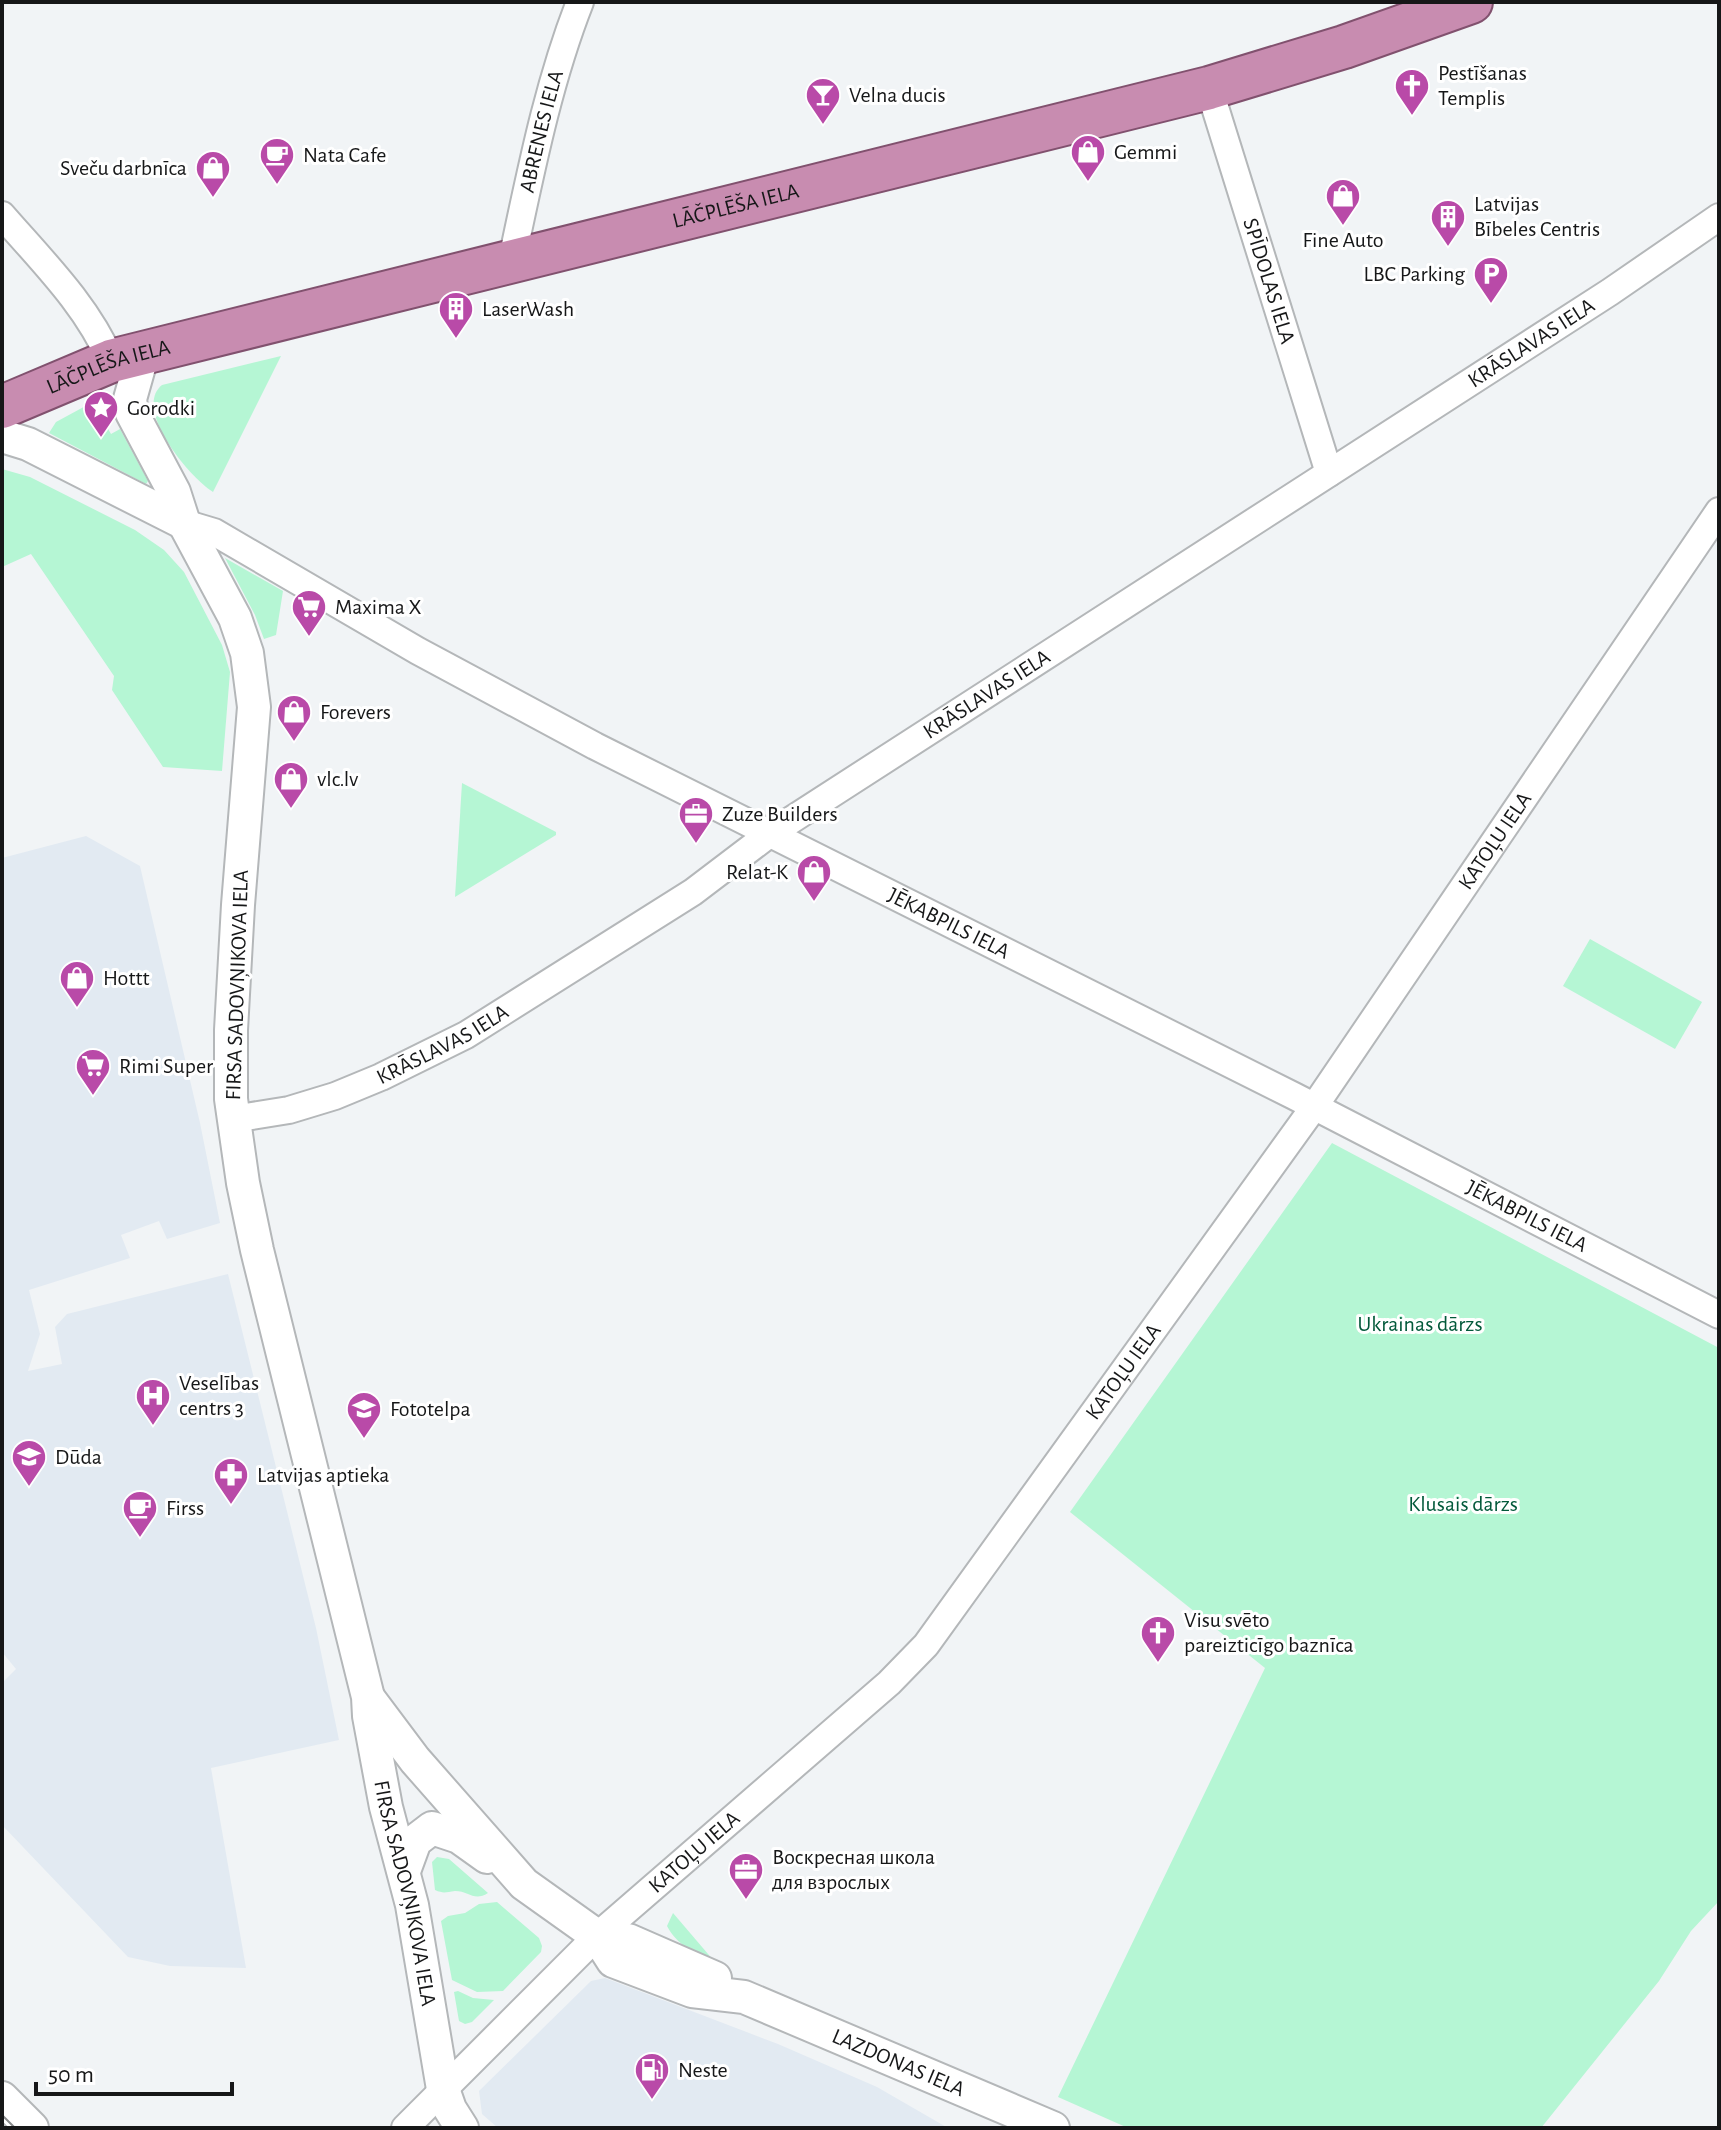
<svg xmlns="http://www.w3.org/2000/svg" width="1721" height="2130" font-family="'Alegreya Sans',sans-serif">
	<style>
		.built { fill: #e2eaf2 }
		.green { fill: #b5f6d4 }
		.lines { fill: none; stroke-linecap: round; stroke-linejoin: round }
		.minor-casing { stroke: #b4b7b9; stroke-width: 30 }
		.tertiary-casing { stroke: #b4b7b9; stroke-width: 36 }
		.trunk-casing { stroke: #81516e; stroke-width: 46 }
		.minor { stroke: #fff; stroke-width: 26 }
		.tertiary { stroke: #fff; stroke-width: 32 }
		.trunk { stroke: #c88cb0; stroke-width: 42 }
		.tram { stroke: #888a8b; stroke-width: 2 }
		.labels { text-anchor: middle; dominant-baseline: central; stroke-width: 6; stroke-linejoin: round; paint-order: stroke }
		.poi-label { font-size: 22px; fill: #161718; stroke: #fff; text-anchor: start }
		.street-label { font-size: 22px; fill: #161718; stroke: #fff }
		.park-label { font-size: 22px; fill: #02593a; stroke: #fff }
	</style>
	<rect width="100%" height="100%" fill="#f1f4f6"/>
	<g class="built">
		<polygon points="86,836 140,866 200,1123 220,1223 167,1239 159,1221 121,1235 130,1258 29,1290 40,1334 28,1371 62,1364 55,1327 67,1314 228,1274 316,1628 339,1740 211,1768 246,1968 170,1966 128,1957 2,1825 2,1683 16,1669 2,1652 2,858"/>
		<polygon points="605,1978 778,2044 877,2087 948,2128 498,2128 482,2114 479,2091 591,1981"/>
	</g>
	<g class="green">
		<path d="M281,356L213,492C190,478 132,409 162,385Z"/>
		<polygon points="91,403 94,404 111,434 120,429 148,481 146,484 49,433 56,422"/>
		<polygon points="2,469 30,477 135,530 164,550 184,572 222,645 230,672 222,771 163,767 112,690 114,676 31,554 2,567"/>
		<polygon points="225,558 283,591 276,635 264,639 255,615"/>
		<polygon points="462,783 556,832 556,835 455,897"/>
		<polygon points="1590,939 1702,1002 1675,1049 1563,986"/>
		<polygon points="1332,1143 1719,1348 1719,1901 1691,1931 1659,1981 1541,2128 1128,2128 1058,2097 1265,1668 1070,1512"/>
		<path d="M437,1857L449,1859L488,1893C474,1902 469,1891 455,1891C446,1892 444,1894 435,1890L432,1862Z"/>
		<polygon points="497,1902 539,1938 542,1946 541,1952 503,1991 477,1992 452,1980 441,1921 448,1916 465,1913 479,1904"/>
		<path d="M673,1913L714,1961C695,1954 677,1945 667,1926Z"/>
		<polygon points="458,1991 473,1998 494,2000 472,2022 465,2024 459,2021 454,1992"/>
	</g>
	<g class="lines">
		<defs>
			<g id="minor">
				<path id="s1" d="M1209,88L1329,473"/>
				<path d="M2,215C42,261 87,305 111,361"/>
				<path id="s2" d="M511,264C530,176 547,86 580,2"/>
				<path id="s3" d="M184,523L214,532L418,651L595,746L1294,1096L1719,1315"/>
				<path id="s4" d="M233,1119L289,1110L335,1096L381,1077L466,1035L693,892L768,835L1610,292L1719,217"/>
				<path id="s5" d="M405,2128L597,1936L889,1683L926,1645L1314,1107L1719,511"/>
			</g>
			<g id="tertiary">
				<path id="s6" d="M143,353L130,399L132,413L174,492L184,523L235,618L247,653L254,707L238,905L231,1030V1099L243,1183L257,1250L368,1697L369,1716L386,1807L412,1905L443,2089L450,2109L462,2128"/>
				<polyline points="2,436 28,444 184,523"/>
				<path id="s7" d="M370,1700L415,1760L524,1884L597,1936L613,1961L692,1991L744,1997L1053,2128"/>
				<polyline points="404,1871 415,1841 432,1828 459,1837 487,1857"/>
				<polyline points="597,1936 628,1940 715,1978"/>
				<polyline points="2,2098 32,2128"/>
			</g>
			<g id="trunk">
				<path id="s8" d="M2,407L111,361L1209,88L1344,47L1471,2"/>
			</g>
		</defs>
		<use href="#minor" class="minor-casing"/>
		<use href="#tertiary" class="tertiary-casing"/>
		<use href="#trunk" class="trunk-casing"/>
		<use href="#minor" class="minor"/>
		<use href="#tertiary" class="tertiary"/>
		<use href="#trunk" class="trunk"/>
		<polyline class="tram" points="2,2115 15,2128"/>
	</g>
	<defs>
		<symbol id="church-pin" viewBox="-11 -11 22 30"><path d="M0 17L-7.5 6A9.5 9.5 0 1 1 7.5 6Z" fill="#b94aa8" stroke="#fff"/><path d="M-1.2-6h2.4v3.5h3.3v2.4h-3.3V6h-2.4V-.1h-3.3v-2.4h3.3Z" fill="#fff"/></symbol>
		<symbol id="bar-pin" viewBox="-11 -11 22 30"><path d="M0 17L-7.5 6A9.5 9.5 0 1 1 7.5 6Z" fill="#b94aa8" stroke="#fff"/><path d="M-6-5H6L.8 .8V4.5H3.5V6h-7V4.5H-.8V.8Z" fill="#fff"/></symbol>
		<symbol id="shop-pin" viewBox="-11 -11 22 30"><path d="M0 17L-7.5 6A9.5 9.5 0 1 1 7.5 6Z" fill="#b94aa8" stroke="#fff"/><path d="M-5-2.5h2.3a2.7 3.5 0 0 1 5.4 0H5L5.5 6h-11ZM-1.5-2.5h3a1.5 2.3 0 0 0-3 0Z" fill="#fff"/></symbol>
		<symbol id="cafe-pin" viewBox="-11 -11 22 30"><path d="M0 17L-7.5 6A9.5 9.5 0 1 1 7.5 6Z" fill="#b94aa8" stroke="#fff"/><path d="M-5.5-4.5H6V0H3Q3 3.5 0 3.5H-2.5Q-5.5 3.5-5.5 0ZM3-3.2v2h1.7v-2ZM-6 4.5H4V6H-6Z" fill="#fff"/></symbol>
		<symbol id="building-pin" viewBox="-11 -11 22 30"><path d="M0 17L-7.5 6A9.5 9.5 0 1 1 7.5 6Z" fill="#b94aa8" stroke="#fff"/><path d="M-4-6H4V6H1V3H-1V6H-4ZM-2.5-4.3h1.7v1.8h-1.7ZM.8-4.3h1.7v1.8H.8ZM-2.5-1h1.7V.8h-1.7ZM.8-1h1.7V.8H.8Z" fill="#fff"/></symbol>
		<symbol id="parking-pin" viewBox="-11 -11 22 30"><path d="M0 17L-7.5 6A9.5 9.5 0 1 1 7.5 6Z" fill="#b94aa8" stroke="#fff"/><path d="M-3.5-5.5H1a3.5 3.5 0 0 1 0 7H-1V5.5H-3.5ZM-1-3.4V-.6H.8a1.4 1.4 0 0 0 0-2.8Z" fill="#fff"/></symbol>
		<symbol id="sight-pin" viewBox="-11 -11 22 30"><path d="M0 17L-7.5 6A9.5 9.5 0 1 1 7.5 6Z" fill="#b94aa8" stroke="#fff"/><path d="M0-6L1.8-2.2L6-1.7L2.9 1.2L3.7 5.4L0 3.3L-3.7 5.4L-2.9 1.2L-6-1.7L-1.8-2.2Z" fill="#fff"/></symbol>
		<symbol id="supermarket-pin" viewBox="-11 -11 22 30"><path d="M0 17L-7.5 6A9.5 9.5 0 1 1 7.5 6Z" fill="#b94aa8" stroke="#fff"/><path d="M-6-5.5h2.5l.6 2H6L4.5 2H-2.5L-4.4-4H-6ZM-1.5 3.2a1.3 1.3 0 1 0 .1 0ZM3 3.2a1.3 1.3 0 1 0 .1 0Z" fill="#fff"/></symbol>
		<symbol id="office-pin" viewBox="-11 -11 22 30"><path d="M0 17L-7.5 6A9.5 9.5 0 1 1 7.5 6Z" fill="#b94aa8" stroke="#fff"/><path d="M-6-3h4V-5.5h4V-3h4V5H-6ZM-1-4.5V-3h2v-1.5ZM-6 0V1H6V0Z" fill="#fff"/></symbol>
		<symbol id="hospital-pin" viewBox="-11 -11 22 30"><path d="M0 17L-7.5 6A9.5 9.5 0 1 1 7.5 6Z" fill="#b94aa8" stroke="#fff"/><path d="M-5-5h3v3.5h4V-5h3V5h-3V1.5h-4V5h-3Z" fill="#fff"/></symbol>
		<symbol id="school-pin" viewBox="-11 -11 22 30"><path d="M0 17L-7.5 6A9.5 9.5 0 1 1 7.5 6Z" fill="#b94aa8" stroke="#fff"/><path d="M0-5L7-2L0 1L-7-2ZM-4 1L0 2.5L4 1V4Q0 6-4 4Z" fill="#fff"/></symbol>
		<symbol id="pharmacy-pin" viewBox="-11 -11 22 30"><path d="M0 17L-7.5 6A9.5 9.5 0 1 1 7.5 6Z" fill="#b94aa8" stroke="#fff"/><path d="M-2-6h4v4h4v4h-4v4h-4v-4h-4v-4h4Z" fill="#fff"/></symbol>
		<symbol id="fuel-pin" viewBox="-11 -11 22 30"><path d="M0 17L-7.5 6A9.5 9.5 0 1 1 7.5 6Z" fill="#b94aa8" stroke="#fff"/><path d="M-5.5-6h7V0h2V4h1.3V-2.5L3-4.5l.8-.8L6-3V5H2.5V1h-1V6h-7ZM-4.2-4.7v3.2H.2V-4.7Z" fill="#fff"/></symbol>
	</defs>
	<g fill-rule="evenodd">
		<use href="#church-pin" x="1392" y="66" width="40" height="54"/>
		<use href="#bar-pin" x="803" y="75" width="40" height="54"/>
		<use href="#shop-pin" x="1068" y="132" width="40" height="54"/>
		<use href="#cafe-pin" x="257" y="135" width="40" height="54"/>
		<use href="#shop-pin" x="193" y="148" width="40" height="54"/>
		<use href="#shop-pin" x="1323" y="176" width="40" height="54"/>
		<use href="#building-pin" x="1428" y="197" width="40" height="54"/>
		<use href="#parking-pin" x="1471" y="254" width="40" height="54"/>
		<use href="#building-pin" x="436" y="289" width="40" height="54"/>
		<use href="#sight-pin" x="81" y="388" width="40" height="54"/>
		<use href="#supermarket-pin" x="289" y="587" width="40" height="54"/>
		<use href="#shop-pin" x="274" y="692" width="40" height="54"/>
		<use href="#shop-pin" x="271" y="759" width="40" height="54"/>
		<use href="#office-pin" x="676" y="794" width="40" height="54"/>
		<use href="#shop-pin" x="794" y="852" width="40" height="54"/>
		<use href="#shop-pin" x="57" y="958" width="40" height="54"/>
		<use href="#supermarket-pin" x="73" y="1046" width="40" height="54"/>
		<use href="#hospital-pin" x="133" y="1376" width="40" height="54"/>
		<use href="#school-pin" x="344" y="1389" width="40" height="54"/>
		<use href="#school-pin" x="9" y="1437" width="40" height="54"/>
		<use href="#pharmacy-pin" x="211" y="1455" width="40" height="54"/>
		<use href="#cafe-pin" x="120" y="1488" width="40" height="54"/>
		<use href="#church-pin" x="1138" y="1613" width="40" height="54"/>
		<use href="#office-pin" x="726" y="1850" width="40" height="54"/>
		<use href="#fuel-pin" x="632" y="2050" width="40" height="54"/>
	</g>
	<g class="labels">
		<g class="poi-label">
			<text x="1438" y="73">Pestīšanas<tspan x="1438" dy="25">Templis</tspan></text>
			<text x="849" y="95">Velna ducis</text>
			<text x="1114" y="152">Gemmi</text>
			<text x="303" y="155">Nata Cafe</text>
			<text x="187" y="168" text-anchor="end">Sveču darbnīca</text>
			<text x="1474" y="204">Latvijas<tspan x="1474" dy="25">Bībeles Centris</tspan></text>
			<text x="1343" y="240" text-anchor="middle">Fine Auto</text>
			<text x="1465" y="274" text-anchor="end">LBC Parking</text>
			<text x="482" y="309">LaserWash</text>
			<text x="127" y="408">Gorodki</text>
			<text x="335" y="607">Maxima X</text>
			<text x="320" y="712">Forevers</text>
			<text x="317" y="779">vlc.lv</text>
			<text x="722" y="814">Zuze Builders</text>
			<text x="788" y="872" text-anchor="end">Relat-K</text>
			<text x="103" y="978">Hottt</text>
			<text x="119" y="1066">Rimi Super</text>
			<text x="179" y="1383">Veselības<tspan x="179" dy="25">centrs 3</tspan></text>
			<text x="390" y="1409">Fototelpa</text>
			<text x="55" y="1457">Dūda</text>
			<text x="257" y="1475">Latvijas aptieka</text>
			<text x="166" y="1508">Firss</text>
			<text x="1184" y="1620">Visu svēto<tspan x="1184" dy="25">pareizticīgo baznīca</tspan></text>
			<text x="772" y="1857">Воскресная школа<tspan x="772" dy="25">для взрослых</tspan></text>
			<text x="678" y="2070">Neste</text>
		</g>
		<g class="street-label">
			<text stroke="none"><textPath href="#s2" startOffset="136">ABRENES IELA</textPath></text>
			<text stroke="none"><textPath href="#s8" startOffset="762">LĀČPLĒŠA IELA</textPath></text>
			<text stroke="none"><textPath href="#s1" startOffset="202">SPĪDOLAS IELA</textPath></text>
			<text stroke="none"><textPath href="#s4" startOffset="1520">KRĀSLAVAS IELA</textPath></text>
			<text stroke="none"><textPath href="#s8" startOffset="114">LĀČPLĒŠA IELA</textPath></text>
			<text stroke="none"><textPath href="#s4" startOffset="872">KRĀSLAVAS IELA</textPath></text>
			<text stroke="none"><textPath href="#s5" startOffset="1696">KATOĻU IELA</textPath></text>
			<text stroke="none"><textPath href="#s3" startOffset="864">JĒKABPILS IELA</textPath></text>
			<text transform="translate(237 985) rotate(-88)">FIRSA SADOVŅIKOVA IELA</text>
			<text stroke="none"><textPath href="#s4" startOffset="224">KRĀSLAVAS IELA</textPath></text>
			<text stroke="none"><textPath href="#s3" startOffset="1512">JĒKABPILS IELA</textPath></text>
			<text stroke="none"><textPath href="#s5" startOffset="1048">KATOĻU IELA</textPath></text>
			<text stroke="none"><textPath href="#s5" startOffset="400">KATOĻU IELA</textPath></text>
			<text stroke="none"><textPath href="#s6" startOffset="1590">FIRSA SADOVŅIKOVA IELA</textPath></text>
			<text stroke="none"><textPath href="#s7" startOffset="664">LAZDONAS IELA</textPath></text>
		</g>
		<g class="park-label">
			<text x="1420" y="1324">Ukrainas dārzs</text>
			<text x="1463" y="1504">Klusais dārzs</text>
		</g>
	</g>
	<rect width="1721" height="2130" fill="none" stroke="#161718" stroke-width="8"/>
	<path d="M36 2082v12h196v-12" fill="none" stroke="#161718" stroke-width="4"/>
	<text x="48" y="2082" font-size="24" fill="#161718" stroke="#ffffff" stroke-width="6" paint-order="stroke">50 m</text>
</svg>
